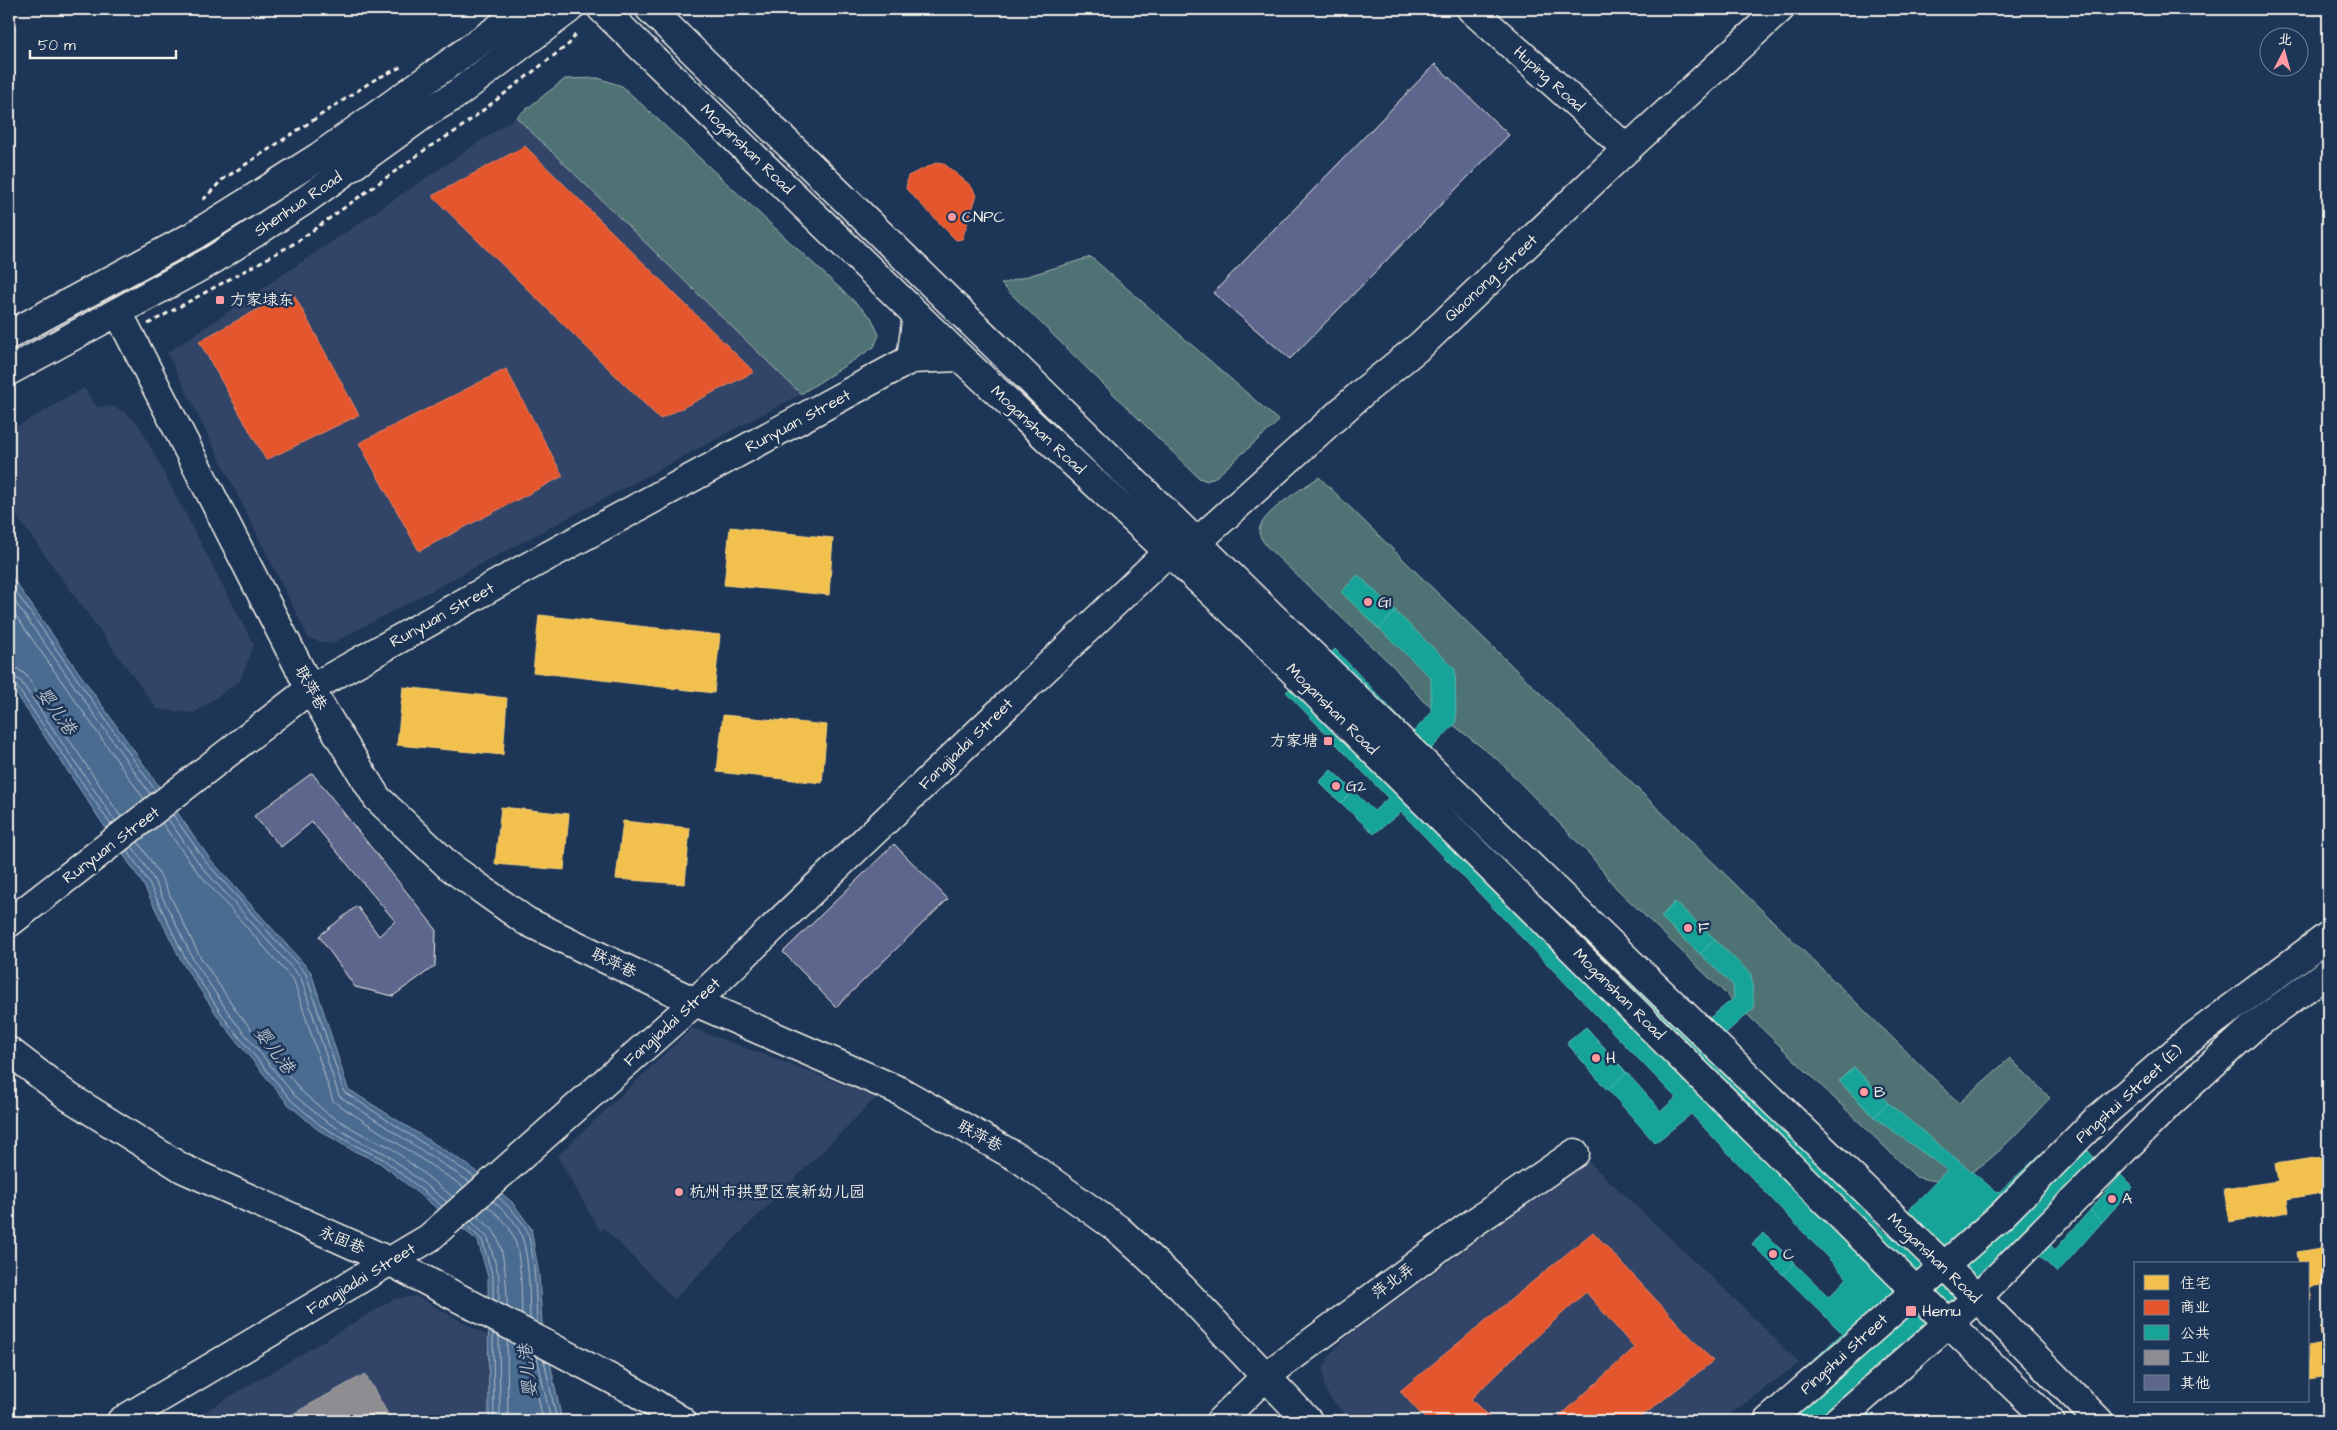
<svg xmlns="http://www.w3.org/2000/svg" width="2337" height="1430" font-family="'Architects Daughter','LXGW WenKai TC',sans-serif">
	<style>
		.built { fill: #304467 }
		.green { fill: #4f7374; stroke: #a2b2ae }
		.water { fill: #4b6c91; stroke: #8fa1b4 }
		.homes { fill: #f2c14e; stroke: #f3cf7c }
		.shops { fill: #e4572e; stroke: #e98566 }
		.public { fill: #17a398; stroke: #59bab0 }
		.industry { fill: #8d8d92; stroke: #acabac }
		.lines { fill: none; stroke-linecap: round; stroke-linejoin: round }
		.shore { stroke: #b0bcc5; stroke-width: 1 }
		.building { fill: #5d668d; stroke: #f4f1e8 }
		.minor-casing { stroke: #f4f1e8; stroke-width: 31 }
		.major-casing { stroke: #f4f1e8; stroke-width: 31 }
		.path { stroke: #f4f1e8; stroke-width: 3; stroke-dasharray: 5 4; stroke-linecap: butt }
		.minor { stroke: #1d3557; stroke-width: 28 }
		.major { stroke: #1d3557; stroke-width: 28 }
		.poi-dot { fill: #ff9aa2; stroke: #1d3557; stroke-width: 2 }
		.labels { text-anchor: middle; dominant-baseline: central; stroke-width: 5; stroke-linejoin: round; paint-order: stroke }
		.street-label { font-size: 16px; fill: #f4f1e8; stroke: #1d3557 }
		.poi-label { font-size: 16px; fill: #f4f1e8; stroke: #1d3557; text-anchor: start }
		.water-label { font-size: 18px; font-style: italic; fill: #b9c2ca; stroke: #1d3557 }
	</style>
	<rect width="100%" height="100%" fill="#1d3557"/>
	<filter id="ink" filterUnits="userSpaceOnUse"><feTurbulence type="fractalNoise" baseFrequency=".02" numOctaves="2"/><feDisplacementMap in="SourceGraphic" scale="10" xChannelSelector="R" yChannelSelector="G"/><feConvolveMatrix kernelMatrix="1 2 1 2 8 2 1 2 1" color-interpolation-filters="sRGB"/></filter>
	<g filter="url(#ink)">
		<g class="built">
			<polygon points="516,117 801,394 331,644 309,639 167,353"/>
			<polygon points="84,388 97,407 112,406 125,412 139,425 254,645 240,681 194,713 157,709 9,506 9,431"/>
			<polygon points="692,1028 877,1097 674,1299 604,1228 600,1231 557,1156"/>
			<polygon points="1587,1160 1740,1304 1799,1363 1721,1421 1351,1421 1329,1397 1324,1386 1323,1369 1332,1352 1349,1335"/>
			<polygon points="416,1296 506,1346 517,1421 189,1421 394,1299"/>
		</g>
		<g class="green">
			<polygon points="598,78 622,86 871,317 879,335 874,347 801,394 516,117 565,79"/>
			<polygon points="1091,257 1279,421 1217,476 1207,481 1199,478 1001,284"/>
			<path d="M1319,477L1959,1103L2010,1058L2050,1098C2023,1125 1985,1176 1946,1181C1937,1182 1925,1179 1916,1177L1616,888L1591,856L1499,761L1423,701L1393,666L1269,549C1265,544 1259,537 1259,532C1259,513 1304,488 1319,477Z"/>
		</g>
		<polygon class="water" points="9,573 210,859 311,972 348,1089 468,1165 513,1203 531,1228 539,1275 542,1323 562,1421 489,1421 488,1277 478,1241 380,1163 352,1150 317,1129 288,1104 223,1024 183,964 143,884 9,683"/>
		<g class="homes">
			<polygon points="730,527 833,538 829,595 724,585"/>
			<polygon points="539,615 720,635 714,693 533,672"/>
			<polygon points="403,687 507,698 503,755 397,745"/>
			<polygon points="723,715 827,725 822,783 717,772"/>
			<polygon points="501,807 569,814 564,870 495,864"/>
			<polygon points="623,821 690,828 685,884 616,879"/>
			<polygon points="2328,1156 2328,1192 2287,1199 2289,1212 2229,1222 2224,1189 2278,1181 2275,1164"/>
			<polygon points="2328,1247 2328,1284 2309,1287 2312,1300 2308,1300 2308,1264 2299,1264 2297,1252"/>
			<polygon points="2328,1326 2328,1376 2308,1379 2308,1346 2322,1343 2320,1327"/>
			<polygon points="2328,1418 2328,1421 2305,1421"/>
		</g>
		<g class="shops">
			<polygon points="525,146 754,372 660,419 432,196"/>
			<polygon points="938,162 943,163 970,185 977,195 962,239 956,240 906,189 908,176"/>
			<polygon points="292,291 359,415 266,460 199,341"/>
			<polygon points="506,369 563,476 419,551 359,443"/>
			<polygon points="1593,1232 1713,1361 1636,1421 1555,1421 1634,1348 1586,1292 1512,1359 1471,1399 1493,1421 1427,1421 1400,1391"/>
		</g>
		<g class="public">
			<polygon points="1358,575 1455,669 1456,723 1430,750 1694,1031 1734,998 1733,985 1661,917 1675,902 1751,974 1754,1008 1710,1047 1886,1234 1947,1170 1874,1117 1839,1081 1854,1067 1888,1103 1998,1193 2068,1129 2104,1168 2038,1231 2055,1250 2121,1175 2133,1187 2057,1273 2025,1241 1859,1402 1876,1421 1749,1421 1842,1333 1752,1244 1764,1233 1829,1297 1847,1278 1691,1114 1655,1143 1567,1043 1586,1027 1661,1111 1676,1098 1401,812 1374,834 1319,782 1331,770 1374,811 1388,798 1286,692 1335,649 1413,732 1431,713 1431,678 1341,592"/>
			<polygon points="1358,575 1396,611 1379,629 1341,592"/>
			<polygon points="1331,770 1353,790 1341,803 1319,782"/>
			<polygon points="1675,902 1715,939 1700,954 1661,917"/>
			<polygon points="1586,1027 1626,1073 1607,1090 1567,1043"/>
			<polygon points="1854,1067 1888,1103 1874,1117 1839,1081"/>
			<polygon points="2121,1175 2133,1187 2102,1222 2090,1210"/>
			<polygon points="1764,1233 1794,1263 1783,1275 1752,1244"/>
		</g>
		<polygon class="industry" points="365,1374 392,1421 280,1421"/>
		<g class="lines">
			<g class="shore">
				<polyline points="9,582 155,790"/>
				<polyline points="9,593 150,794"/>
				<polyline points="9,606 144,799"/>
				<polyline points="9,667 18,669 26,675 121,817"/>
				<polyline points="9,675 20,680 115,821"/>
				<polyline points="9,681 15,684 111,825"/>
				<polyline points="173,815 206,862 306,974 344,1092 475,1177"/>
				<polyline points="168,819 201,866 301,978 339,1096 470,1182"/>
				<polyline points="162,823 196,870 294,981 333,1101 464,1187"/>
				<polyline points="138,842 160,875 199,955 238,1013 301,1091 328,1114 360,1133 390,1147 453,1197"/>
				<polyline points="132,846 153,878 193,959 232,1018 295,1096 324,1120 357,1140 386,1154 447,1202"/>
				<polyline points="127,850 148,881 187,962 227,1022 291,1100 320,1125 354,1145 383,1159 442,1206"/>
				<path d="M498,1197C508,1206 520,1217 526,1229C535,1248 536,1300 537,1322"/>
				<path d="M493,1201C503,1210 516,1221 521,1234C530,1258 529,1293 530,1319"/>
				<path d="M487,1206C497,1214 509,1224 513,1236C522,1255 521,1293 522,1315"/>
				<path d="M476,1216C481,1220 487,1224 492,1229C505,1245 507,1286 507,1307"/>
				<polyline points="471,1221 488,1238 499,1276 499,1303"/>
				<polyline points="466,1225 482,1240 493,1277 493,1299"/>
				<polyline points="493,1333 494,1421"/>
				<polyline points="499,1336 500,1421"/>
				<polyline points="507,1340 508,1421"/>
				<polyline points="529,1352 543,1421"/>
				<polyline points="537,1357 551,1421"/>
				<polyline points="544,1360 557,1421"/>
			</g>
		</g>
		<g class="building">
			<polygon points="1435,64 1509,135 1290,359 1213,293"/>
			<polygon points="312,773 436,929 435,966 393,996 355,987 319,936 357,906 379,936 395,921 312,822 281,847 254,816"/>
			<polygon points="894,844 948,899 836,1007 783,952"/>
		</g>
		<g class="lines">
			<defs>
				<g id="minor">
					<polyline points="1471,9 1627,149"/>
					<polyline points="118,312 310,689 377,798 449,866 526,921 695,1002 900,1091 1020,1159 1118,1229 1181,1287 1308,1421"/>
					<polyline points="911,359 917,315"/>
					<polyline points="1197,542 1363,392 1421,345 1627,149 1780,9"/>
					<polyline points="9,923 310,689 520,571 911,359 960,357"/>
					<polyline points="9,1051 69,1097 182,1168 391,1262 634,1391 682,1421"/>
					<polyline points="121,1421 429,1238 695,1002 1168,552"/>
					<polyline points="1220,1421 1266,1376 1466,1228 1575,1153"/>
				</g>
				<g id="major">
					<polyline points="602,9 960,357 1248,626 1949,1324 2050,1421"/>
					<polyline points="650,9 1271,615 1977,1298 2099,1421"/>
					<polyline points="9,335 193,236 246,203 320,156 525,9"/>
					<polyline points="9,371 211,261 304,201 429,111 454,96 569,9"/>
					<polyline points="1768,1421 2001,1216 2095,1121 2189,1040 2328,936"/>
					<polyline points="1837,1421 1977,1298 2170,1103 2252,1028 2328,972"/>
				</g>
			</defs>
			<use href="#minor" class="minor-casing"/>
			<use href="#major" class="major-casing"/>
			<g class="path">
				<polyline points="203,200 222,180 374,80 403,66"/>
				<polyline points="148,324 295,243 429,147 456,131 569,44 576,34"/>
			</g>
			<use href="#minor" class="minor"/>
			<use href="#major" class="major"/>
		</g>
	</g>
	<g class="poi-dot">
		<circle cx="952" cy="217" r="5"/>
		<rect x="215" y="295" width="10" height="10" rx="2.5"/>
		<circle cx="1368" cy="602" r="5"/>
		<rect x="1323" y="736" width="10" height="10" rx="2.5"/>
		<circle cx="1336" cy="786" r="5"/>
		<circle cx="1688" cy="928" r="5"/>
		<circle cx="1596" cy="1058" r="5"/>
		<circle cx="1864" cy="1092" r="5"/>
		<circle cx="679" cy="1192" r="5"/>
		<circle cx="2112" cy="1199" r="5"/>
		<circle cx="1773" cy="1254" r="5"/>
		<rect x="1905" y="1305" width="12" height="12" rx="2.5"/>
	</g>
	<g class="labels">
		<g class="street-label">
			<text transform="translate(1549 79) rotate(42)">Huping Road</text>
			<text transform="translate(747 149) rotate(44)">Moganshan Road</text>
			<text transform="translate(298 204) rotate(-34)">Shenhua Road</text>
			<text transform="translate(1491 278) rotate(-43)">Qiaonong Street</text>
			<text transform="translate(798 421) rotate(-28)">Runyuan Street</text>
			<text transform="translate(1038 430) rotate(43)">Moganshan Road</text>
			<text transform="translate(442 615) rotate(-29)">Runyuan Street</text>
			<text transform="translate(311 688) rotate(61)">联萍巷</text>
			<text transform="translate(1332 709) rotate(45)">Moganshan Road</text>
			<text transform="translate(966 744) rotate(-44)">Fangjiadai Street</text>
			<text transform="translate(111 845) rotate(-37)">Runyuan Street</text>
			<text transform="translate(614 963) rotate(26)">联萍巷</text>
			<text transform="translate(1619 994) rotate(45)">Moganshan Road</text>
			<text transform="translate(672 1022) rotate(-42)">Fangjiadai Street</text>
			<text transform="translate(2129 1094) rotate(-42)">Pingshui Street (E)</text>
			<text transform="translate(980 1136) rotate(29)">联萍巷</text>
			<text transform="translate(342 1240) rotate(23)">永固巷</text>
			<text transform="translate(1934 1258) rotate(44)">Moganshan Road</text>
			<text transform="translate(361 1279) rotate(-31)">Fangjiadai Street</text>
			<text transform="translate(1393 1281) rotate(-36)">萍北弄</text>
			<text transform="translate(1844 1354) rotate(-42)">Pingshui Street</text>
		</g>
		<g class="poi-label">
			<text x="962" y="217">CNPC</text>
			<text x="230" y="300">方家埭东</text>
			<text x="1378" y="602">G1</text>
			<text x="1318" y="741" text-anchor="end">方家塘</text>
			<text x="1346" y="786">G2</text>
			<text x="1698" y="928">F</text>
			<text x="1606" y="1058">H</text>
			<text x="1874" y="1092">B</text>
			<text x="689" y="1192">杭州市拱墅区宸新幼儿园</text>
			<text x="2122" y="1199">A</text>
			<text x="1783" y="1254">C</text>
			<text x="1922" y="1311">Hemu</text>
		</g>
		<g class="water-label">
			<text transform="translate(56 711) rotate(54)">婴儿港</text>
			<text transform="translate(274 1050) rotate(53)">婴儿港</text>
			<text transform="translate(528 1371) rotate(-96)">婴儿港</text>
		</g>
	</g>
	<rect width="2337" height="1430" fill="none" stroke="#1d3557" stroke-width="30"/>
	<rect x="15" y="15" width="2307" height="1400" fill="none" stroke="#f4f1e8" stroke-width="2" filter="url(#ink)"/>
	<rect x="2134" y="1262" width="175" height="140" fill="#1d3557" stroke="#738091"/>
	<rect x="2144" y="1275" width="25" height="15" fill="#f2c14e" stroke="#738091"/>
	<text x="2180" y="1288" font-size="15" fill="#f4f1e8">住宅</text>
	<rect x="2144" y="1300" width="25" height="15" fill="#e4572e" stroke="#738091"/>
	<text x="2180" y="1312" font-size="15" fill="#f4f1e8">商业</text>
	<rect x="2144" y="1325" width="25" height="15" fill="#17a398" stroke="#738091"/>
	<text x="2180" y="1338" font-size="15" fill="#f4f1e8">公共</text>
	<rect x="2144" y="1350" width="25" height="15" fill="#8d8d92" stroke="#738091"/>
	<text x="2180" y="1362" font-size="15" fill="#f4f1e8">工业</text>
	<rect x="2144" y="1375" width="25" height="15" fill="#5d668d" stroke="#738091"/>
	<text x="2180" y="1388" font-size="15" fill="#f4f1e8">其他</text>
	<g transform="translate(2284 52) rotate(6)"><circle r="24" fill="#1d3557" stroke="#738091"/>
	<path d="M0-4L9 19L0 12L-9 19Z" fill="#ff9aa2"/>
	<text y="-8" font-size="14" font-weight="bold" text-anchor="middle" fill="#f4f1e8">北</text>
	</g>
	<path d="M30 50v8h146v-8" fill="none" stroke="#f4f1e8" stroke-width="2.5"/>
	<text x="38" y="50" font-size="15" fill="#f4f1e8" stroke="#1d3557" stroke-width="4" paint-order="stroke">50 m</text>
</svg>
